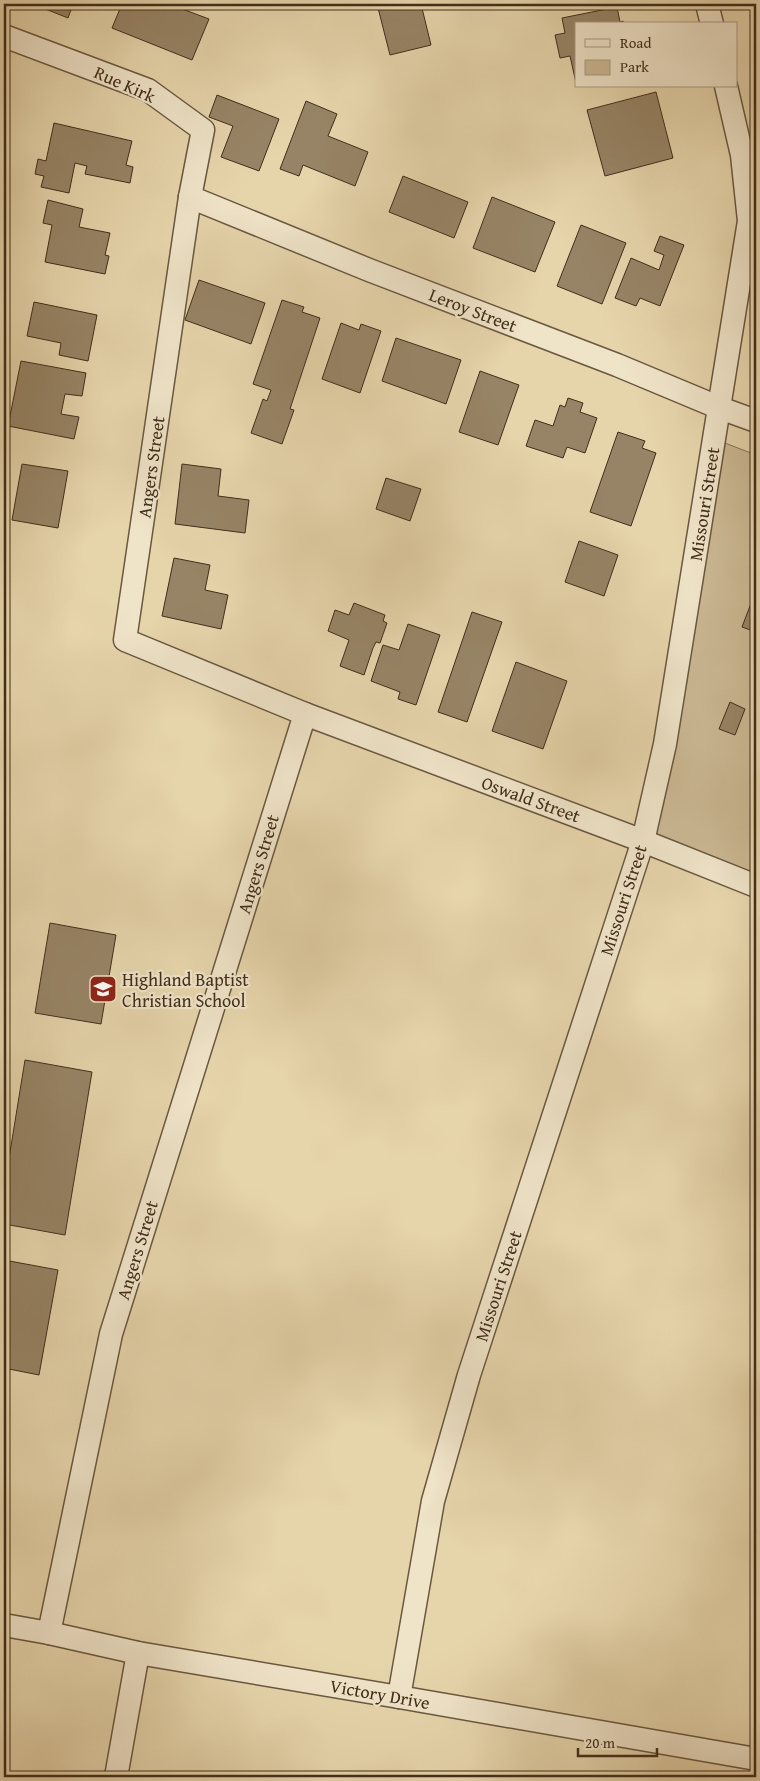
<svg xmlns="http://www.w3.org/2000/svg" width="760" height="1781" font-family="'Gentium Book Plus',serif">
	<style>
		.green { fill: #cab893; stroke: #867357 }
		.building { fill: #978466; stroke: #412e1b }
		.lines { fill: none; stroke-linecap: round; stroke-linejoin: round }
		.minor-casing { stroke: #6a583f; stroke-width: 25 }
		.minor { stroke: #efe3c8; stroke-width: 22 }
		.labels { text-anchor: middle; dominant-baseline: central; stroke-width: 4.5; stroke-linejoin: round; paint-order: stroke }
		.street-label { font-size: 18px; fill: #412e1b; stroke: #efe3c8 }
		.poi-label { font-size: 18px; fill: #412e1b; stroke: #efe3c8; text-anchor: start }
	</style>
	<rect width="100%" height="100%" fill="#e6d4ab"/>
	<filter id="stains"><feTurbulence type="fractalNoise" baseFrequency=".004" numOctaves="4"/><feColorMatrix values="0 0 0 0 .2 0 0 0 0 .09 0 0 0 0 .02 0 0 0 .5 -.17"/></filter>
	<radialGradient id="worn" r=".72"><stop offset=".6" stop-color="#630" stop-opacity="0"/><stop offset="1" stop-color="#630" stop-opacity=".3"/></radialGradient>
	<polygon class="green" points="725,443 756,455 756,874 655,834"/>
	<g class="building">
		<polygon points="33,4 73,4 68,18"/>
		<polygon points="122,4 169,4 209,19 192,60 112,28"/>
		<polygon points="377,4 421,4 431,45 390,55"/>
		<polygon points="752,4 756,4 755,38 750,15 755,14"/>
		<polygon points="617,7 620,22 623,21 624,24 576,24 576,83 570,56 560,58 555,35 565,33 562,18"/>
		<polygon points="656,92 673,158 605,176 587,110"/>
		<polygon points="217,95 279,119 259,171 221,157 233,126 209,117"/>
		<polygon points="306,101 337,114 328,136 368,152 355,186 303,165 299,176 280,169"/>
		<polygon points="54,123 132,141 126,165 133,167 130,183 85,174 87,166 75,163 69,193 41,187 44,176 35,174 38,159 46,161"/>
		<polygon points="403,176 468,202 454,238 389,212"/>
		<polygon points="492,197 555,222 535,272 473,248"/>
		<polygon points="48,200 83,209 79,227 110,233 105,255 109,256 105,274 45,262 52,225 43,223"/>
		<polygon points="581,225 626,243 602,304 557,286"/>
		<polygon points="660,236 684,245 660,306 640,298 636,306 615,298 631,258 659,270 664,255 654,251"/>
		<polygon points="199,280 265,303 251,344 185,320"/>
		<polygon points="282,300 304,307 302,312 320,318 290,409 294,410 282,444 251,433 263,399 267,401 271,390 253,384"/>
		<polygon points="34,302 97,315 88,361 59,355 61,343 27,336"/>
		<polygon points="341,323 359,330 361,324 381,331 360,393 322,379"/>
		<polygon points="396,338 461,360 446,404 382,381"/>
		<polygon points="21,361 86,373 82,396 65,394 61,414 79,417 74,439 8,426"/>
		<polygon points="480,371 519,385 498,445 459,432"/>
		<polygon points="568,398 583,403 580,412 597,418 585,453 567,447 563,458 526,446 535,420 553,426 560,405 565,407"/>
		<polygon points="618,432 645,441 642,448 656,453 631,526 590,512"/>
		<polygon points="22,464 68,471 58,528 12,520"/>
		<polygon points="182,464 221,469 218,496 249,500 245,533 175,524"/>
		<polygon points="386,478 421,489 410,521 376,509"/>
		<polygon points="579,541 618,555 604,596 565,582"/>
		<polygon points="174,558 210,565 205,590 228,595 221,629 162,616"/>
		<polygon points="755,593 756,593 756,632 742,627"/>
		<polygon points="354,603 385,615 383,621 387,623 380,643 376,642 373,648 364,675 340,666 349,640 328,631 335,610 349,615"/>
		<polygon points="472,612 502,622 467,722 438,712"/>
		<polygon points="408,624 440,635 416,705 398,699 400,692 371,681 383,645 399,650"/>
		<polygon points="516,662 567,681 543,749 492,731"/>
		<polygon points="730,702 745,709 735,735 719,729"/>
		<polygon points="50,923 116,935 101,1024 35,1013"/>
		<polygon points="25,1060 92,1072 65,1235 4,1224 4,1189"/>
		<polygon points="4,1260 58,1270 39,1375 4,1368"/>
	</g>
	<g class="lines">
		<defs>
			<g id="minor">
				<polyline points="707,4 712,24"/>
				<polyline points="4,36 148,90 203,130 190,197 125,640 305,714 643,841 756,886"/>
				<polyline points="190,197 369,270 617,365 720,408 756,421"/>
				<polyline points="4,1625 49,1633 138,1653 399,1697 756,1759"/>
				<polyline points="49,1633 111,1334 305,714"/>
				<polyline points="399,1697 433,1501 469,1375 643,841 665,744 749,221 742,155 726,86"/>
				<polyline points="116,1777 138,1653"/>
			</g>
		</defs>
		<use href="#minor" class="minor-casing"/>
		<use href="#minor" class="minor"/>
	</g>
	<defs>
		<symbol id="school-square" viewBox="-11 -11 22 22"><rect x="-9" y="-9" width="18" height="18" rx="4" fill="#8f2418" stroke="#efe3c8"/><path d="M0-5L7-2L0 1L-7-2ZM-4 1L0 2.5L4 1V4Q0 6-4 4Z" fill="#fff"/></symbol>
	</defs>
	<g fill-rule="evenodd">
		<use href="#school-square" x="87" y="973" width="32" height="32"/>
	</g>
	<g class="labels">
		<g class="street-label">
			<text transform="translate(125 84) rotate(24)">Rue Kirk</text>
			<text transform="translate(473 310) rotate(21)">Leroy Street</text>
			<text transform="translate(151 467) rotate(-82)">Angers Street</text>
			<text transform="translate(704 504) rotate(-81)">Missouri Street</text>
			<text transform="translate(531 799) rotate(20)">Oswald Street</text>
			<text transform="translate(258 864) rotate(-73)">Angers Street</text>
			<text transform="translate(623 900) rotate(-72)">Missouri Street</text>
			<text transform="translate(137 1250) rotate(-73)">Angers Street</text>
			<text transform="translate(498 1286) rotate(-72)">Missouri Street</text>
			<text transform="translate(380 1694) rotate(10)">Victory Drive</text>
		</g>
		<g class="poi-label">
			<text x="122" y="979">Highland Baptist<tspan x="122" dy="21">Christian School</tspan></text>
		</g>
	</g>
	<rect width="760" height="1781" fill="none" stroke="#e6d4ab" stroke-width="20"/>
	<rect x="5" y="5" width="750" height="1771" fill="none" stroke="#412e1b" stroke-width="2.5"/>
	<rect x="10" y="10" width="740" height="1761" fill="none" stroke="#412e1b"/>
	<rect x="575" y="22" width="162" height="65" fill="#efe3c8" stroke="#a99b83"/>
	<rect x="585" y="39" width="25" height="8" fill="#efe3c8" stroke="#a99b83"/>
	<text x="620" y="48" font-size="15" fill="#412e1b">Road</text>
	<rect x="585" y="60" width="25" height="15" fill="#cab893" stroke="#a99b83"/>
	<text x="620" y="72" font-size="15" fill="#412e1b">Park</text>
	<path d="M578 1748v8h79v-8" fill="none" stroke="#412e1b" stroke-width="2.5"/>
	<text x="585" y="1748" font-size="15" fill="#412e1b" stroke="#efe3c8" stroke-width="4" paint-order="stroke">20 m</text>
	<rect width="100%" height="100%" filter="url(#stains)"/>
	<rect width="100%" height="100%" fill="url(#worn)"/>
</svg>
